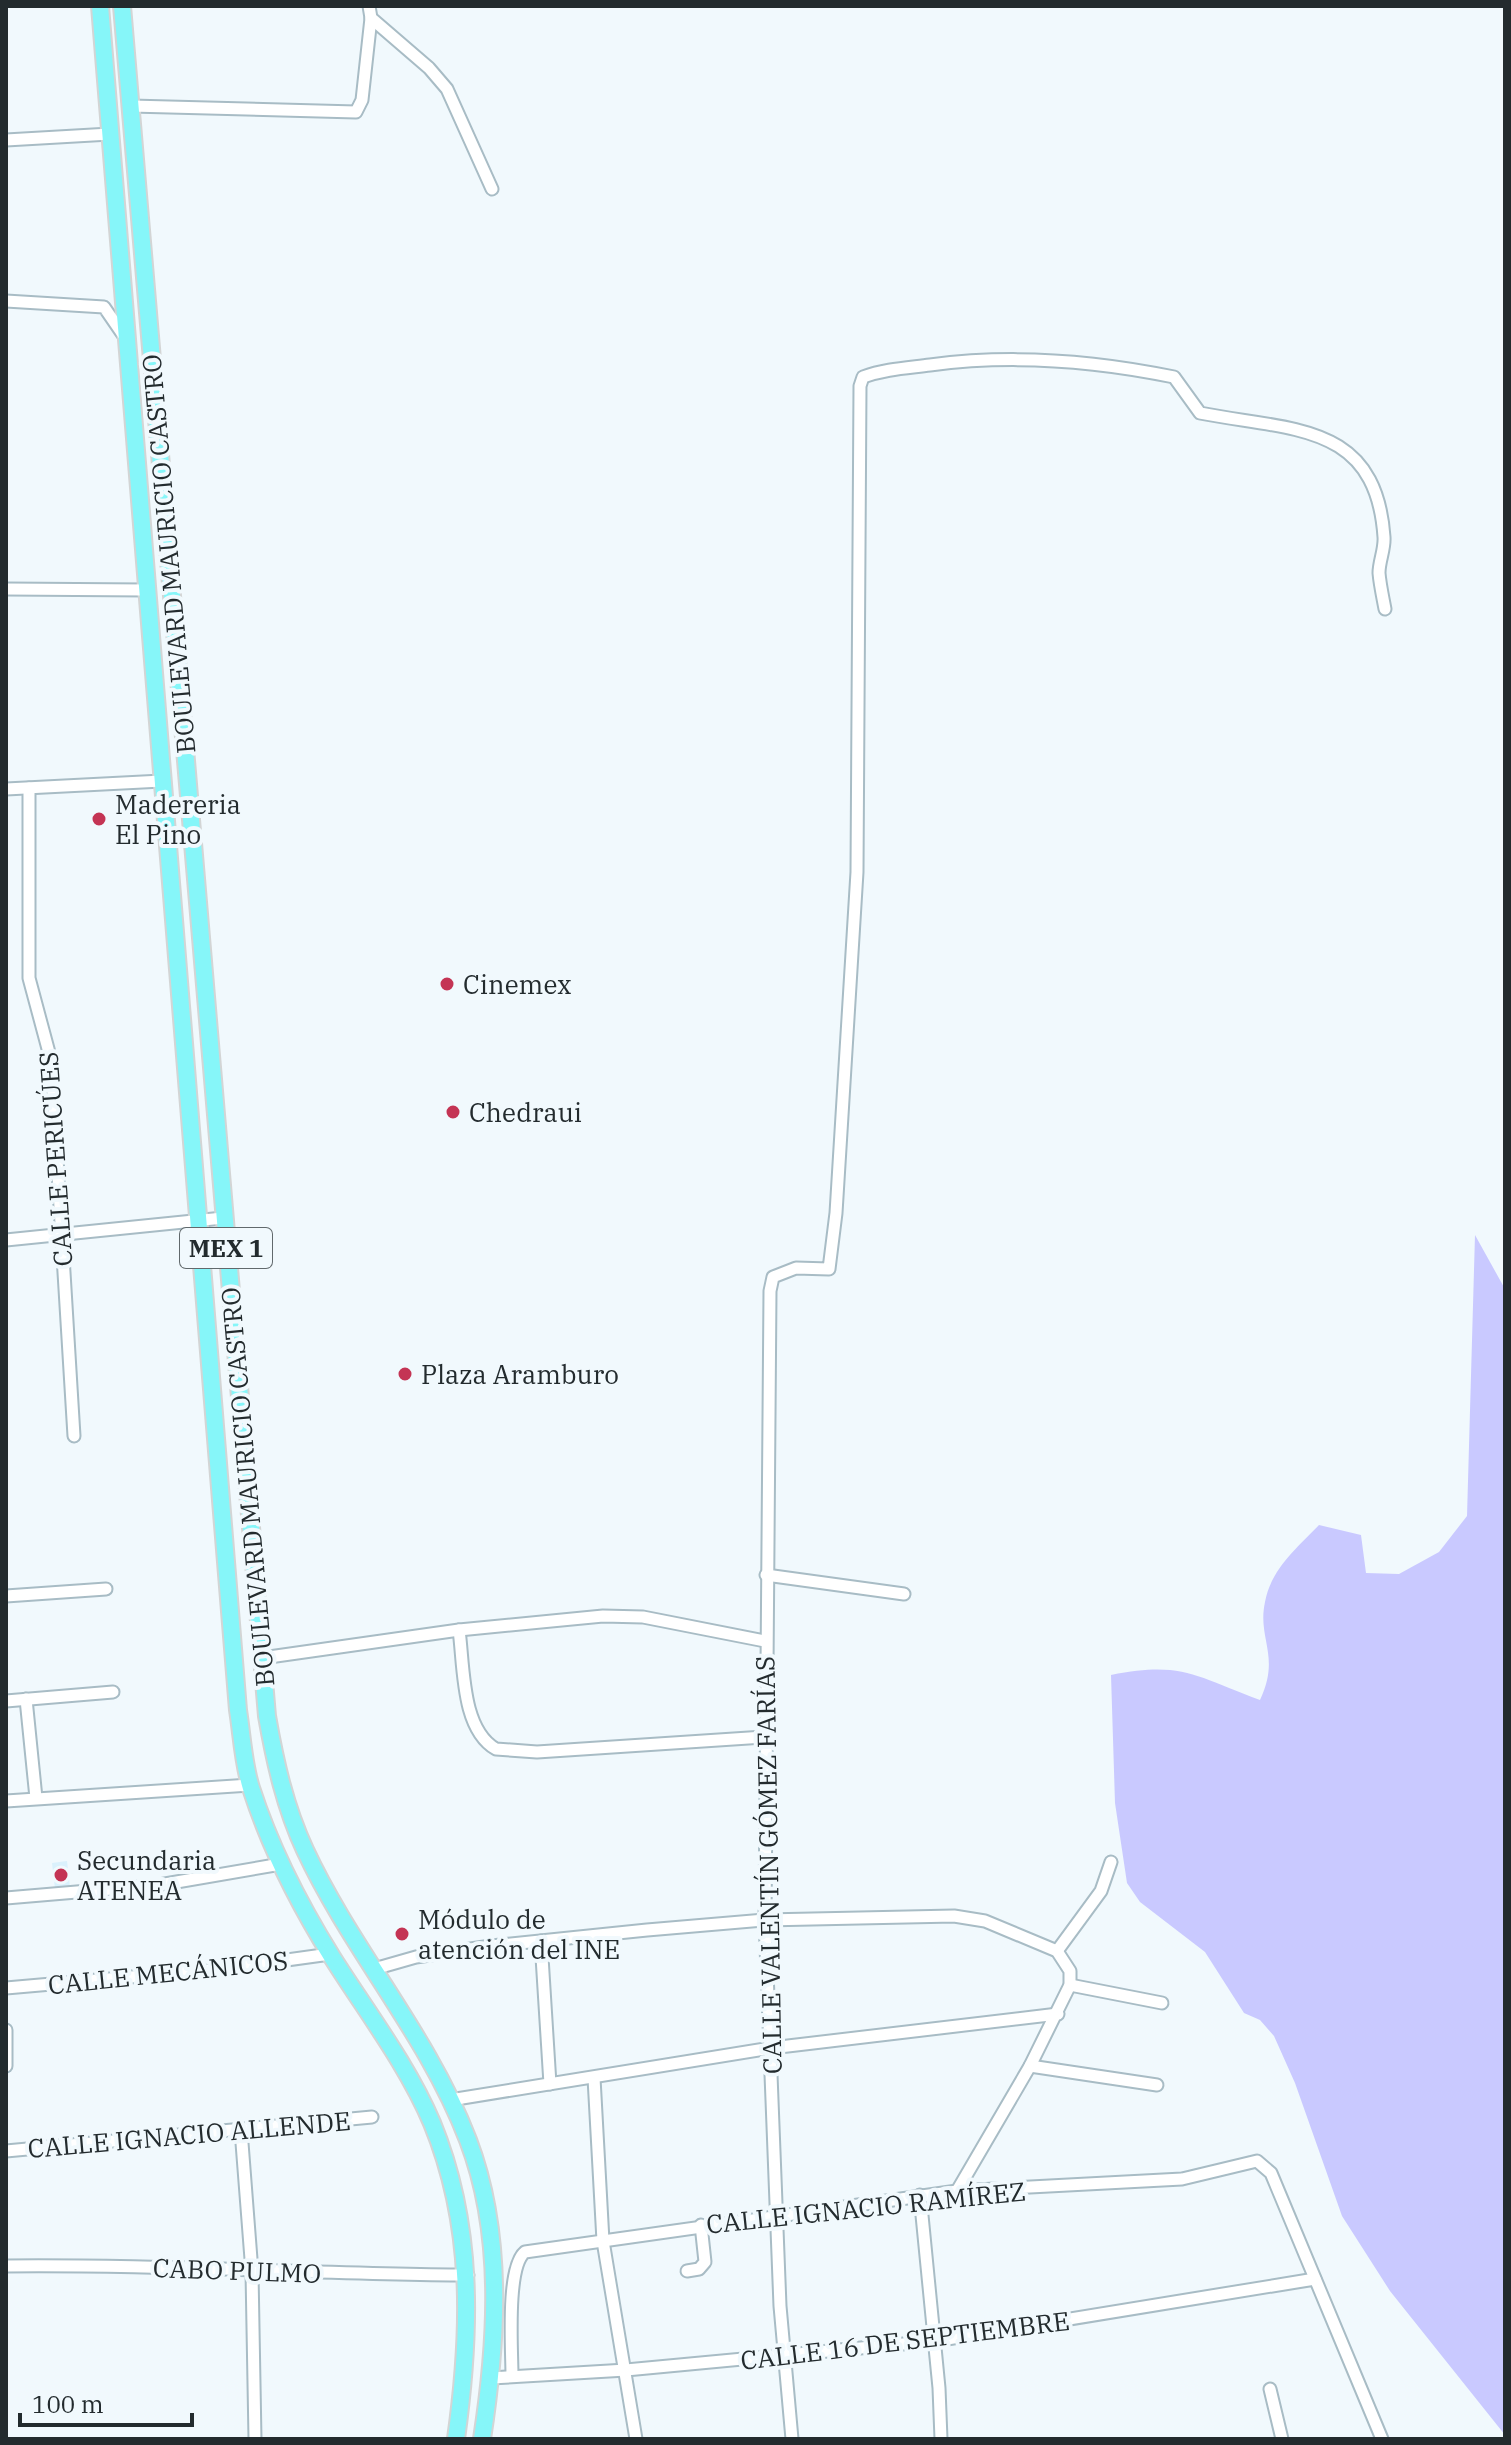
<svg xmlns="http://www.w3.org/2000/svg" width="1511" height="2445" font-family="'IBM Plex Serif',serif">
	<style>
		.built { fill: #daf1fc }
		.water { fill: #c9c9ff }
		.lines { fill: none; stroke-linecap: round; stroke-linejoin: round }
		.street-casing { stroke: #a8bcc5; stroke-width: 15 }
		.primary-casing { stroke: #d3d5d5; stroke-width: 20 }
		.street { stroke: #fff; stroke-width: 11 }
		.primary { stroke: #86f6f9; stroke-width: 16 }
		.poi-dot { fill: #c43454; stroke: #f1f9fd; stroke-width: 3 }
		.labels { text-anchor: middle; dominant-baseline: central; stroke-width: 8; stroke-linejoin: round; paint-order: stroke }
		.shield { fill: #f1f9fd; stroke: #61696c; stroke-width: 2 }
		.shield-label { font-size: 24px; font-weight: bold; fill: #232b2e }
		.street-label { font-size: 26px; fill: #232b2e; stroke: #f1f9fd }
		.poi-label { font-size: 26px; fill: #232b2e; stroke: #f1f9fd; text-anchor: start }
	</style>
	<rect width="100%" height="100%" fill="#f1f9fd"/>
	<polygon class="built" points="67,1861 70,1887 55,1889 52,1863"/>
	<path class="water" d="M1475,1235L1505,1289V2435L1390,2291L1342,2216L1295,2083L1274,2036L1260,2020L1244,2013L1205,1952L1140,1902L1127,1883L1115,1803L1111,1675C1183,1661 1194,1676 1260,1700C1281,1656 1257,1639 1265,1602C1271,1569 1297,1548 1319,1525L1361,1535L1366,1573L1399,1574L1439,1552L1467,1516Z"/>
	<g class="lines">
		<defs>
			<g id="street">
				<polyline points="369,6 371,18 429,68 447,89 492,189"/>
				<polyline points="131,106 356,112 362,100 371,18"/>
				<polyline points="6,140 110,134"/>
				<polyline points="6,301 104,307 126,339"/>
				<polyline points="6,589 146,590"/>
				<polyline points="29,788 29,978 51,1060 74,1436"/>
				<polyline points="6,789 162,781"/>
				<polyline points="6,1240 223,1218"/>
				<polyline points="766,1575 904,1594"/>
				<polyline points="6,1596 106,1589"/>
				<path d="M459,1630C464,1666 461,1729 496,1749L537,1752L764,1737"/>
				<polyline points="262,1658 459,1630 603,1616 643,1617 765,1641"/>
				<polyline points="26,1699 36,1798"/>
				<polyline points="6,1701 113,1692"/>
				<polyline points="6,1801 250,1785"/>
				<polyline points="6,1898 159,1885 281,1864"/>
				<polyline points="541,1941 550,2084"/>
				<polyline points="1057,1951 1101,1891 1111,1862"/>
				<polyline points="374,1969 416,1957 491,1946 647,1930 765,1920 954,1916 985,1921 1057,1951 1070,1971 1070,1985 1030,2066 957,2191"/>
				<polyline points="1070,1985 1162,2003"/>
				<polyline points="6,1988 222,1969 330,1954"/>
				<polyline points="6,2030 6,2066"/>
				<polyline points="1030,2066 1157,2085"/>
				<polyline points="594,2078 603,2241 636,2439"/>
				<polyline points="450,2100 771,2048 1058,2014"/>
				<polyline points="241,2130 252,2272 255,2439"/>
				<polyline points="6,2151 372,2117"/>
				<polyline points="920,2195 939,2388 941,2439"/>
				<path d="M6,2266C160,2264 314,2274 468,2275"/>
				<polyline points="687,2271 699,2269 705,2262 701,2225"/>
				<path d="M512,2376C512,2350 506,2267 525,2252L957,2191L1182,2179L1257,2161L1271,2173L1382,2439"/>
				<polyline points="491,2378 626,2370 935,2341 1315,2279"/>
				<polyline points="1270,2389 1282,2439"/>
				<path d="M792,2439L780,2306L765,1920L770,1291L773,1277L796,1268L829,1269L836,1213L857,872L860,386L863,377C885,369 907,368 930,365C1013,354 1092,360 1174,377L1200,413C1290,431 1376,421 1384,537C1385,549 1379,561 1379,573C1380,585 1383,598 1385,609"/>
			</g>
			<g id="primary">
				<path d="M100,6L238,1710C242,1735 243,1763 251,1788C270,1847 299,1904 332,1957C366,2011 407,2064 432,2123C474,2225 471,2331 456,2439"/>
				<path d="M122,6L267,1716C275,1762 285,1807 305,1850C352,1951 428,2035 468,2140C504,2234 497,2341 482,2439"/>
			</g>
		</defs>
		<use href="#street" class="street-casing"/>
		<use href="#primary" class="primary-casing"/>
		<use href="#street" class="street"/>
		<use href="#primary" class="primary"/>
	</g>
	<g class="poi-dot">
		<circle cx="99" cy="819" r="8"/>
		<circle cx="447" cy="984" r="8"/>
		<circle cx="453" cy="1112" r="8"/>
		<circle cx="405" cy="1374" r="8"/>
		<circle cx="61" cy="1875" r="8"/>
		<circle cx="402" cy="1934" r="8"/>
	</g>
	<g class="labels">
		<rect class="shield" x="180" y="1228" width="92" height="40" rx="6"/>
		<g class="shield-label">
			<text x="226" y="1248">MEX 1</text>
		</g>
		<g class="street-label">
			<text transform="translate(168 554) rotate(-95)">BOULEVARD MAURICIO CASTRO</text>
			<text transform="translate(55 1159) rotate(-94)">CALLE PERICÚES</text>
			<text transform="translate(247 1487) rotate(-95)">BOULEVARD MAURICIO CASTRO</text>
			<text transform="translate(768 1865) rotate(-91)">CALLE VALENTÍN GÓMEZ FARÍAS</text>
			<text transform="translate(168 1972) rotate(-6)">CALLE MECÁNICOS</text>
			<text transform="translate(189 2134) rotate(-5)">CALLE IGNACIO ALLENDE</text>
			<text transform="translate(866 2207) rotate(-6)">CALLE IGNACIO RAMÍREZ</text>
			<text transform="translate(237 2270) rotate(2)">CABO PULMO</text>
			<text transform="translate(905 2340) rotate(-7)">CALLE 16 DE SEPTIEMBRE</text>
		</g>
		<g class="poi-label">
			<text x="115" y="804">Madereria<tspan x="115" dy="30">El Pino</tspan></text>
			<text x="463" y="984">Cinemex</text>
			<text x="469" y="1112">Chedraui</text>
			<text x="421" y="1374">Plaza Aramburo</text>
			<text x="77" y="1860">Secundaria<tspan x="77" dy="30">ATENEA</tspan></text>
			<text x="418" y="1919">Módulo de<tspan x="418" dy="30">atención del INE</tspan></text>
		</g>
	</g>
	<rect width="1511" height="2445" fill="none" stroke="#232b2e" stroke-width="16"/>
	<path d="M20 2413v12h172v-12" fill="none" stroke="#232b2e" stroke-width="4"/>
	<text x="32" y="2413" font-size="24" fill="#232b2e" stroke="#f1f9fd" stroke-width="6" paint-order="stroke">100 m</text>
</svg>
